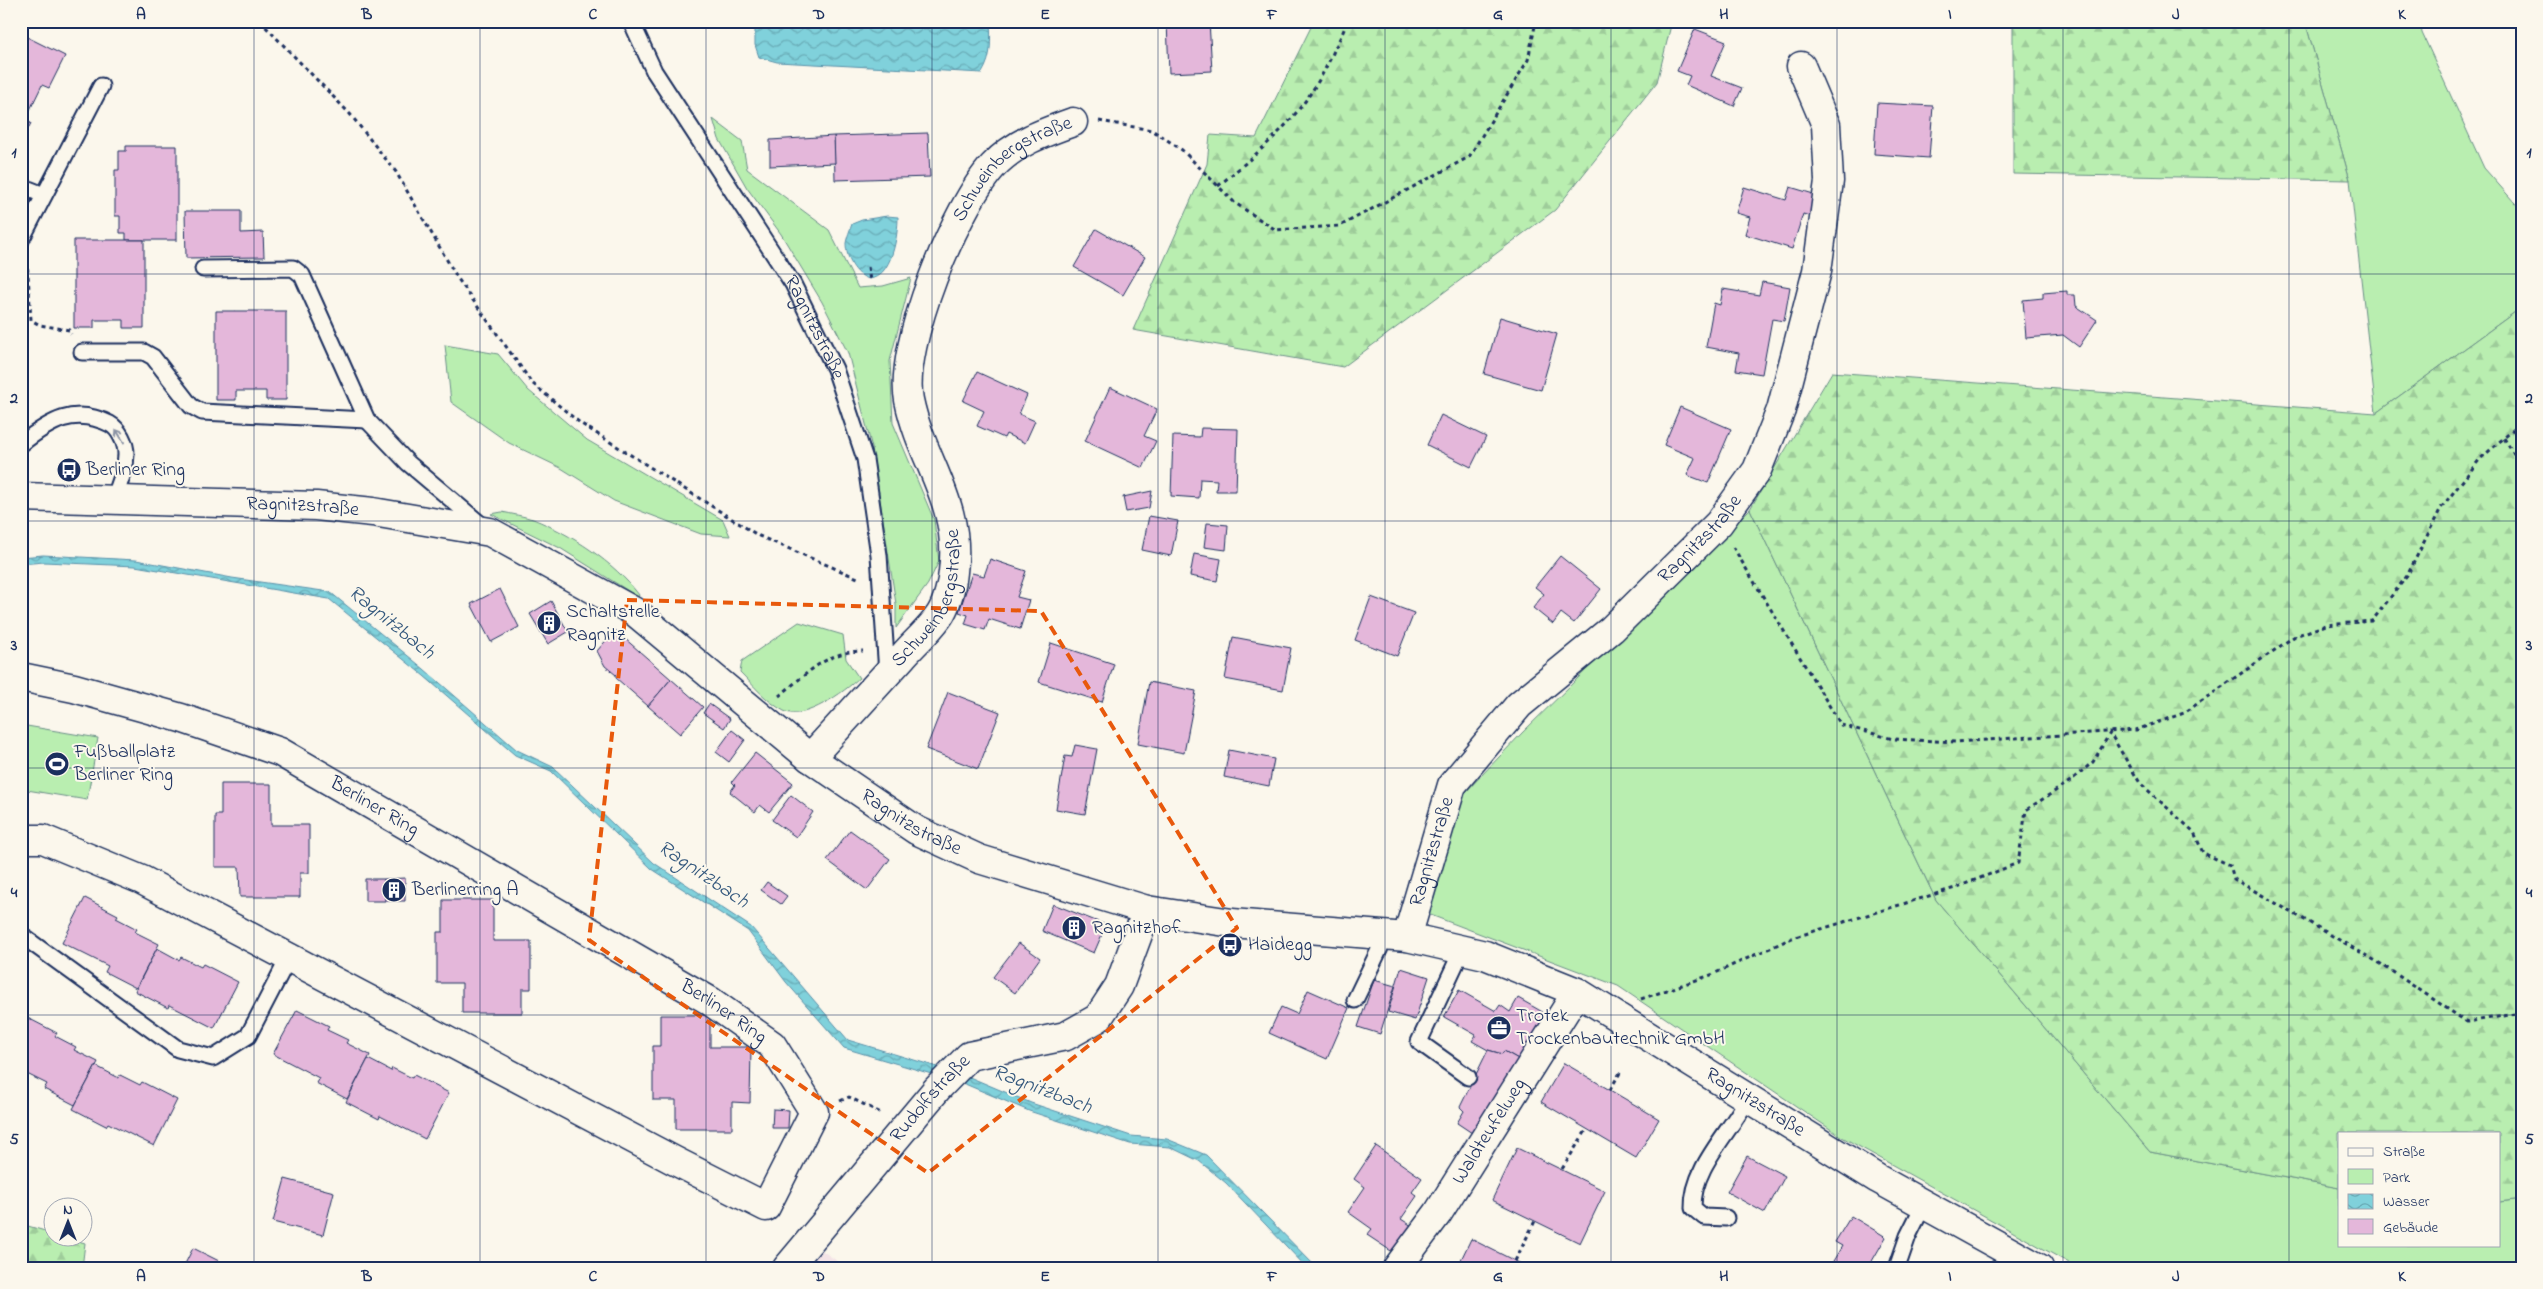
<svg xmlns="http://www.w3.org/2000/svg" width="2543" height="1289" font-family="'Indie Flower',sans-serif">
	<style>
		.built { fill: #f4e4e7 }
		.green { fill: #b9eeb0; stroke: #6a8e87 }
		.forest { fill: url(#forest-firs); stroke: #6a8e87 }
		.water { fill: url(#water-waves); stroke: #5890a9 }
		.building { fill: #e4b7da; stroke: #1b2f5e }
		.lines { fill: none; stroke-linecap: round; stroke-linejoin: round }
		.lane-casing { stroke: #1b2f5e; stroke-width: 19 }
		.street-casing { stroke: #1b2f5e; stroke-width: 31 }
		.secondary-casing { stroke: #1b2f5e; stroke-width: 31 }
		.path { stroke: #1b2f5e; stroke-width: 3; stroke-dasharray: 4 4; stroke-linecap: butt }
		.lane { stroke: #fbf7ec; stroke-width: 15 }
		.street { stroke: #fbf7ec; stroke-width: 28 }
		.secondary { stroke: #fbf7ec; stroke-width: 28 }
		.oneway { stroke: #8b93a5 }
		.marked { fill: none; stroke: #e8590c; stroke-width: 4; stroke-dasharray: 10 6; stroke-linejoin: round }
		.grid { fill: none; stroke: #1b2f5e; stroke-width: 1; stroke-opacity: 0.55 }
		.labels { text-anchor: middle; dominant-baseline: central; stroke-width: 4; stroke-linejoin: round; paint-order: stroke }
		.street-label { font-size: 20px; fill: #1b2f5e; stroke: #fbf7ec }
		.poi-label { font-size: 20px; fill: #1b2f5e; stroke: #fbf7ec; text-anchor: start }
		.water-label { font-size: 21px; font-style: italic; fill: #34587d; stroke: #fbf7ec }
		.neatline { fill: none; stroke: #1b2f5e; stroke-width: 2 }
		.grid-label { font-size: 16px; text-anchor: middle; font-weight: bold; fill: #1b2f5e }
	</style>
	<defs>
		<pattern id="forest-firs" width="22" height="20" patternUnits="userSpaceOnUse" patternTransform="scale(1.25)"><rect width="22" height="20" fill="#b9eeb0"/><path d="M5 1l3.5 6h-7zM16 11l3.5 6h-7z" fill="#9ecc9a"/></pattern>
		<pattern id="water-waves" width="16" height="10" patternUnits="userSpaceOnUse" patternTransform="scale(1.25)"><rect width="16" height="10" fill="#80d1db"/><path d="M0 5q4-4 8 0t8 0" fill="none" stroke="#68aab5"/></pattern>
	</defs>
	<rect width="100%" height="100%" fill="#fbf7ec"/>
	<filter id="ink" filterUnits="userSpaceOnUse"><feTurbulence type="fractalNoise" baseFrequency=".02" numOctaves="2"/><feDisplacementMap in="SourceGraphic" scale="10" xChannelSelector="R" yChannelSelector="G"/><feConvolveMatrix kernelMatrix="1 2 1 2 8 2 1 2 1" color-interpolation-filters="sRGB"/></filter>
	<g filter="url(#ink)">
		<polygon class="built" points="820,1249 847,1268 805,1268"/>
		<g class="green">
			<polygon points="2305,21 2420,21 2422,33 2484,168 2522,211 2522,307 2376,413 2350,180"/>
			<polygon points="713,119 742,141 747,169 829,230 858,288 883,286 911,278 890,361 893,423 934,520 939,561 928,584 896,628 896,604 872,448 848,353 822,302 781,234 747,188 719,139"/>
			<polygon points="445,345 498,354 528,390 587,440 723,520 730,536 701,534 614,501 561,468 509,443 451,402"/>
			<polygon points="1750,509 1936,900 2150,1152 2339,1188 2339,1245 2499,1245 2499,1202 2522,1199 2522,1268 2078,1268 1842,1137 1618,986 1428,914 1459,799 1522,733"/>
			<path d="M502,512C512,514 523,516 533,519C571,534 614,562 639,595L638,597L560,548L491,514Z"/>
			<path d="M799,622L843,635L846,659L859,678C845,691 804,722 784,711C767,702 753,685 740,672L742,661Z"/>
			<polygon points="21,725 98,738 87,800 21,789"/>
		</g>
		<g class="forest">
			<polygon points="1314,21 1672,21 1657,82 1555,210 1343,367 1133,330 1207,164 1210,135 1256,138"/>
			<polygon points="2013,21 2305,21 2350,180 2013,174"/>
			<polygon points="2522,307 2522,1199 2499,1202 2499,1133 2339,1133 2339,1188 2150,1152 1936,900 1750,509 1832,372 2376,413"/>
			<polygon points="21,1224 52,1233 52,1236 64,1237 85,1243 82,1268 21,1268"/>
		</g>
		<g class="water">
			<path d="M755,21H990C991,40 992,57 982,73L777,62L759,57L755,45Z"/>
			<path d="M887,216L898,217C898,235 892,277 869,279C855,275 846,258 846,243C847,237 850,230 852,224L862,220Z"/>
			<polygon points="43,555 136,560 232,578 330,592 424,669 517,750 553,767 654,863 751,927 848,1040 967,1076 1031,1103 1131,1136 1167,1139 1206,1155 1317,1268 1307,1268 1226,1183 1199,1161 1170,1147 1130,1144 1029,1111 965,1084 844,1048 786,982 748,931 652,869 551,771 515,755 424,676 329,599 135,566 44,562 21,564 21,557"/>
		</g>
		<g class="building">
			<polygon points="1167,21 1209,21 1212,71 1169,73"/>
			<polygon points="1695,29 1726,41 1711,76 1742,88 1734,106 1686,85 1690,76 1677,71"/>
			<polygon points="21,34 65,56 49,88 42,85 25,120 31,123 21,143"/>
			<polygon points="1877,103 1933,106 1929,158 1874,154"/>
			<polygon points="928,133 930,177 835,180 834,136"/>
			<polygon points="834,136 835,163 770,166 770,140"/>
			<polygon points="126,146 177,146 177,240 126,240 126,233 120,233 120,216 115,216 115,170 119,170 119,151 126,151"/>
			<polygon points="1744,187 1786,200 1790,187 1817,195 1810,216 1803,214 1792,249 1745,234 1750,217 1736,213"/>
			<polygon points="185,211 241,211 241,233 263,232 264,257 186,258"/>
			<polygon points="1096,229 1145,257 1123,295 1074,267"/>
			<polygon points="74,240 144,240 144,328 124,328 124,320 94,320 94,328 74,328"/>
			<polygon points="1762,282 1790,287 1784,321 1772,319 1762,374 1736,370 1739,353 1706,347 1714,303 1720,305 1723,289 1759,295"/>
			<polygon points="2067,291 2067,295 2075,295 2076,306 2097,320 2079,347 2063,335 2026,338 2023,300 2043,298 2043,293"/>
			<polygon points="216,311 286,311 286,400 266,400 266,391 236,391 236,400 216,400"/>
			<polygon points="1500,317 1557,334 1541,390 1484,374"/>
			<polygon points="977,372 1027,395 1019,414 1035,421 1025,443 1006,434 1004,438 977,426 984,411 963,401"/>
			<polygon points="1110,387 1157,409 1144,436 1156,441 1143,468 1085,441"/>
			<polygon points="1680,407 1731,429 1708,483 1687,475 1695,458 1664,445"/>
			<polygon points="1441,415 1486,437 1471,467 1427,445"/>
			<polygon points="1201,428 1238,429 1236,491 1216,491 1217,480 1200,479 1199,498 1171,496 1173,436 1200,437"/>
			<polygon points="1152,491 1149,508 1126,512 1123,497"/>
			<polygon points="1149,516 1178,521 1171,556 1142,550"/>
			<polygon points="1207,523 1228,525 1226,550 1204,547"/>
			<polygon points="1194,554 1221,559 1217,581 1190,576"/>
			<polygon points="1560,556 1601,589 1574,623 1561,613 1553,624 1533,608 1544,594 1535,587"/>
			<polygon points="990,559 1026,571 1017,597 1029,600 1020,629 989,619 985,630 965,624 968,615 959,612 972,573 984,576"/>
			<polygon points="500,589 519,627 491,642 471,604"/>
			<polygon points="1371,597 1414,613 1397,656 1355,640"/>
			<polygon points="551,601 568,632 548,644 530,614"/>
			<polygon points="615,630 671,679 648,706 616,678 616,675 605,666 597,651"/>
			<polygon points="1233,637 1291,648 1283,690 1225,679"/>
			<polygon points="1051,643 1114,664 1102,702 1039,682"/>
			<polygon points="671,679 703,707 680,734 648,706"/>
			<polygon points="1149,682 1196,691 1184,753 1138,744"/>
			<polygon points="948,692 1000,712 978,769 926,749"/>
			<polygon points="709,704 730,719 724,728 703,713"/>
			<polygon points="732,730 745,740 729,762 716,752"/>
			<polygon points="1075,745 1097,749 1085,814 1056,809 1065,756 1072,757"/>
			<polygon points="1229,750 1274,759 1269,786 1224,777"/>
			<polygon points="755,753 793,783 769,812 760,805 755,812 730,792 735,785 732,782"/>
			<polygon points="221,784 271,784 271,825 309,825 309,873 300,873 300,897 240,897 239,867 215,867 215,815 221,815"/>
			<polygon points="791,795 813,812 796,837 772,820"/>
			<polygon points="850,830 890,859 867,890 827,860"/>
			<polygon points="405,878 405,901 385,901 384,879"/>
			<polygon points="365,879 384,879 385,901 365,901"/>
			<polygon points="767,882 787,896 781,904 761,890"/>
			<polygon points="85,898 118,915 116,918 137,929 135,932 159,944 136,988 105,972 108,966 62,943"/>
			<polygon points="443,900 493,900 493,941 531,941 531,989 522,989 522,1013 462,1013 462,983 437,983 437,932 443,932"/>
			<polygon points="1053,904 1106,925 1094,953 1042,931"/>
			<polygon points="1019,943 1040,958 1015,993 993,977"/>
			<polygon points="157,948 179,960 181,957 201,967 203,964 238,982 214,1028 169,1005 168,1008 135,991"/>
			<polygon points="1401,968 1429,977 1415,1020 1388,1012"/>
			<polygon points="1374,980 1395,986 1380,1034 1358,1027"/>
			<polygon points="1308,990 1349,1008 1327,1059 1269,1033 1281,1007 1297,1014"/>
			<polygon points="1459,990 1496,1011 1500,1005 1510,1012 1518,998 1546,1014 1520,1060 1504,1051 1502,1054 1488,1050 1472,1041 1476,1035 1444,1017"/>
			<polygon points="297,1010 329,1026 327,1030 348,1040 346,1043 370,1055 347,1099 316,1083 319,1078 273,1054"/>
			<polygon points="660,1015 710,1015 710,1047 751,1047 750,1103 732,1102 732,1129 676,1129 676,1100 653,1100 653,1046 660,1046"/>
			<polygon points="24,1016 57,1033 55,1036 76,1047 74,1050 98,1062 75,1105 44,1089 47,1084 21,1071 21,1022"/>
			<polygon points="1488,1050 1502,1054 1504,1051 1520,1060 1478,1137 1457,1123 1464,1111 1460,1107"/>
			<polygon points="368,1059 391,1071 392,1068 412,1078 414,1075 449,1093 425,1139 380,1116 379,1119 346,1102"/>
			<polygon points="1564,1063 1659,1119 1636,1158 1541,1102"/>
			<polygon points="96,1066 119,1078 120,1075 140,1085 142,1082 177,1100 154,1146 108,1123 106,1126 73,1109"/>
			<polygon points="773,1109 789,1110 788,1128 772,1128"/>
			<polygon points="1376,1146 1422,1178 1412,1192 1417,1196 1401,1219 1412,1226 1394,1253 1367,1235 1372,1229 1348,1212 1365,1187 1354,1179"/>
			<polygon points="1517,1148 1605,1191 1580,1243 1492,1200"/>
			<polygon points="1747,1156 1785,1176 1765,1213 1727,1192"/>
			<polygon points="285,1179 334,1192 323,1235 273,1222"/>
			<polygon points="1851,1216 1886,1237 1868,1268 1829,1268 1842,1246 1835,1242"/>
			<polygon points="1471,1239 1515,1261 1530,1268 1457,1268"/>
			<polygon points="193,1248 233,1268 183,1268"/>
		</g>
		<g class="lines">
			<defs>
				<g id="lane">
					<path id="s1" d="M631,21L654,71L793,284L835,369L865,459L879,555L887,673"/>
					<polyline points="21,186 44,195"/>
					<polyline points="21,240 101,86"/>
					<polyline points="203,269 293,268 302,275 367,420 408,463 485,528"/>
					<polyline points="82,352 144,352 153,357 191,406 202,412 367,420"/>
					<path d="M21,444C50,421 74,406 110,424C119,429 126,443 126,454C126,470 119,484 114,499"/>
					<polyline points="21,935 178,1049 213,1058 248,1036 289,957"/>
					<polyline points="1460,949 1456,963 1419,1042 1468,1077"/>
					<polyline points="1355,1000 1380,948"/>
					<path d="M1726,1218L1704,1217L1693,1208C1692,1167 1730,1133 1748,1098"/>
					<polyline points="1898,1265 1908,1236 1924,1204"/>
				</g>
				<g id="street">
					<path id="s2" d="M21,677L74,688L181,718L280,752L710,1001L772,1045L814,1112L766,1207L675,1161L142,880L43,839H21"/>
					<path id="s3" d="M810,758C841,724 872,690 903,656C915,642 932,628 941,613C947,603 952,584 953,572C962,503 922,463 909,400C898,346 956,206 993,166C1014,143 1045,132 1073,122"/>
					<path id="s4" d="M1407,937L1452,785L1519,705L1612,629L1719,523L1757,470L1781,410L1817,271L1829,181L1826,125L1801,66"/>
					<path id="s5" d="M787,1268L937,1089L969,1056L1066,1036L1098,1018L1119,986L1147,910"/>
					<path id="s6" d="M1397,1268L1438,1213L1577,992"/>
				</g>
				<g id="secondary">
					<path id="s7" d="M21,497L316,506L373,512L490,532L635,612L810,758L916,830L979,859L1147,910L1232,923L1407,937L1485,955L1577,992L1878,1179L2039,1268"/>
				</g>
			</defs>
			<use href="#lane" class="lane-casing"/>
			<use href="#street" class="street-casing"/>
			<use href="#secondary" class="secondary-casing"/>
			<g class="path">
				<polyline points="260,21 350,114 396,172 458,279 532,383 580,423 759,536 860,579"/>
				<polyline points="1099,121 1152,130 1182,150 1235,203 1276,230 1340,226 1469,157 1528,60 1536,21"/>
				<path d="M1218,186C1269,144 1305,114 1333,53C1337,43 1344,32 1347,21"/>
				<polyline points="27,260 31,320 40,325 69,330 71,334"/>
				<polyline points="868,267 870,281"/>
				<polyline points="2504,438 2522,468"/>
				<polyline points="1733,547 1841,725 1893,739 1956,742 2136,730 2184,713 2295,636 2326,625 2372,621 2407,576 2441,508 2480,459 2522,422"/>
				<path d="M779,696C807,674 826,651 863,651"/>
				<polyline points="1641,999 1711,975 1792,938 1955,888 2018,863 2026,810 2069,782 2093,762 2110,733 2140,783 2194,832 2203,853 2230,865 2234,879 2381,964 2467,1022 2522,1013"/>
				<polyline points="1610,1090 1621,1071"/>
				<polyline points="840,1101 849,1097 881,1113"/>
				<polyline points="1562,1169 1587,1129"/>
				<polyline points="1515,1261 1535,1221"/>
			</g>
			<use href="#lane" class="lane"/>
			<use href="#street" class="street"/>
			<use href="#secondary" class="secondary"/>
		</g>
		<defs><path id="oneway-shaft" d="M-6 0H5M1.5-3L5.5 0L1.5 3" fill="none" stroke-width="1.6" stroke-linecap="round" stroke-linejoin="round" transform="scale(1.25)"/></defs>
		<use class="oneway" href="#oneway-shaft" transform="translate(120 436) rotate(-122)"/>
	</g>
	<path class="marked" d="M627,600L1041,611L1237,928L928,1173L589,940Z"/>
	<path class="grid" d="M254,21V1268M480,21V1268M706,21V1268M932,21V1268M1158,21V1268M1385,21V1268M1611,21V1268M1837,21V1268M2063,21V1268M2289,21V1268M21,274H2522M21,521H2522M21,768H2522M21,1015H2522"/>
	<defs>
		<symbol id="bus-disc" viewBox="-11 -11 22 22"><circle r="9.5" fill="#1b2f5e" stroke="#fbf7ec"/><path d="M-5-6H5V4H4V6H2V4H-2V6H-4V4H-5ZM-3.5-4V0h7V-4ZM-3.5 1.2v1.5H-2V1.2ZM2 1.2v1.5H3.5V1.2Z" fill="#fff"/></symbol>
		<symbol id="building-disc" viewBox="-11 -11 22 22"><circle r="9.5" fill="#1b2f5e" stroke="#fbf7ec"/><path d="M-4-6H4V6H1V3H-1V6H-4ZM-2.5-4.3h1.7v1.8h-1.7ZM.8-4.3h1.7v1.8H.8ZM-2.5-1h1.7V.8h-1.7ZM.8-1h1.7V.8H.8Z" fill="#fff"/></symbol>
		<symbol id="stadium-disc" viewBox="-11 -11 22 22"><circle r="9.5" fill="#1b2f5e" stroke="#fbf7ec"/><path d="M0-5a6.5 5 0 1 0 0 10a6.5 5 0 1 0 0-10ZM-3.5-1.8h7v3.6h-7Z" fill="#fff"/></symbol>
		<symbol id="office-disc" viewBox="-11 -11 22 22"><circle r="9.5" fill="#1b2f5e" stroke="#fbf7ec"/><path d="M-6-3h4V-5.5h4V-3h4V5H-6ZM-1-4.5V-3h2v-1.5ZM-6 0V1H6V0Z" fill="#fff"/></symbol>
	</defs>
	<g fill-rule="evenodd">
		<use href="#bus-disc" x="55" y="456" width="28" height="28"/>
		<use href="#building-disc" x="535" y="609" width="28" height="28"/>
		<use href="#stadium-disc" x="43" y="750" width="28" height="28"/>
		<use href="#building-disc" x="380" y="876" width="28" height="28"/>
		<use href="#building-disc" x="1060" y="914" width="28" height="28"/>
		<use href="#bus-disc" x="1216" y="931" width="28" height="28"/>
		<use href="#office-disc" x="1485" y="1014" width="28" height="28"/>
	</g>
	<g class="labels">
		<g class="street-label">
			<text stroke="none"><textPath href="#s3" startOffset="684">Schweinbergstraße</textPath></text>
			<text stroke="none"><textPath href="#s1" startOffset="358">Ragnitzstraße</textPath></text>
			<text stroke="none"><textPath href="#s7" startOffset="282">Ragnitzstraße</textPath></text>
			<text stroke="none"><textPath href="#s4" startOffset="509">Ragnitzstraße</textPath></text>
			<text stroke="none"><textPath href="#s3" startOffset="204">Schweinbergstraße</textPath></text>
			<text stroke="none"><textPath href="#s2" startOffset="379">Berliner Ring</textPath></text>
			<text stroke="none"><textPath href="#s7" startOffset="985">Ragnitzstraße</textPath></text>
			<text stroke="none"><textPath href="#s4" startOffset="89">Ragnitzstraße</textPath></text>
			<text stroke="none"><textPath href="#s2" startOffset="784">Berliner Ring</textPath></text>
			<text stroke="none"><textPath href="#s5" startOffset="222">Rudolfstraße</textPath></text>
			<text stroke="none"><textPath href="#s7" startOffset="1888">Ragnitzstraße</textPath></text>
			<text stroke="none"><textPath href="#s6" startOffset="165">Waldteufelweg</textPath></text>
		</g>
		<g class="poi-label">
			<text x="86" y="470">Berliner Ring</text>
			<text x="566" y="612">Schaltstelle<tspan x="566" dy="23">Ragnitz</tspan></text>
			<text x="74" y="752">Fußballplatz<tspan x="74" dy="23">Berliner Ring</tspan></text>
			<text x="412" y="890">Berlinerring A</text>
			<text x="1092" y="928">Ragnitzhof</text>
			<text x="1248" y="945">Haidegg</text>
			<text x="1516" y="1016">Trotek<tspan x="1516" dy="23">Trockenbautechnik GmbH</tspan></text>
		</g>
		<g class="water-label">
			<text transform="translate(391 623) rotate(39)">Ragnitzbach</text>
			<text transform="translate(703 875) rotate(34)">Ragnitzbach</text>
			<text transform="translate(1042 1090) rotate(21)">Ragnitzbach</text>
		</g>
	</g>
	<rect width="2543" height="1289" fill="none" stroke="#fbf7ec" stroke-width="55"/>
	<rect x="2338" y="1132" width="162" height="115" fill="#fbf7ec" stroke="#a1a7b3"/>
	<rect x="2348" y="1148" width="25" height="8" fill="#fbf7ec" stroke="#a1a7b3"/>
	<text x="2383" y="1156" font-size="15" fill="#1b2f5e">Straße</text>
	<rect x="2348" y="1169" width="25" height="15" fill="#b9eeb0" stroke="#a1a7b3"/>
	<text x="2383" y="1182" font-size="15" fill="#1b2f5e">Park</text>
	<rect x="2348" y="1194" width="25" height="15" fill="url(#water-waves)" stroke="#a1a7b3"/>
	<text x="2383" y="1206" font-size="15" fill="#1b2f5e">Wasser</text>
	<rect x="2348" y="1219" width="25" height="15" fill="#e4b7da" stroke="#a1a7b3"/>
	<text x="2383" y="1232" font-size="15" fill="#1b2f5e">Gebäude</text>
	<g transform="translate(68 1222)"><circle r="24" fill="#fbf7ec" stroke="#a1a7b3"/>
	<path d="M0-4L9 19L0 12L-9 19Z" fill="#1b2f5e"/>
	<text y="-8" font-size="14" font-weight="bold" text-anchor="middle" fill="#1b2f5e">N</text>
	</g>
	<rect x="28" y="28" width="2488" height="1234" class="neatline"/>
	<g class="grid-label">
		<text x="141" y="19">A</text>
		<text x="367" y="19">B</text>
		<text x="593" y="19">C</text>
		<text x="819" y="19">D</text>
		<text x="1045" y="19">E</text>
		<text x="1272" y="19">F</text>
		<text x="1498" y="19">G</text>
		<text x="1724" y="19">H</text>
		<text x="1950" y="19">I</text>
		<text x="2176" y="19">J</text>
		<text x="2402" y="19">K</text>
		<text x="14" y="157">1</text>
		<text x="2529" y="157">1</text>
		<text x="14" y="403">2</text>
		<text x="2529" y="403">2</text>
		<text x="14" y="650">3</text>
		<text x="2529" y="650">3</text>
		<text x="14" y="897">4</text>
		<text x="2529" y="897">4</text>
		<text x="14" y="1144">5</text>
		<text x="2529" y="1144">5</text>
		<text x="141" y="1281">A</text>
		<text x="367" y="1281">B</text>
		<text x="593" y="1281">C</text>
		<text x="819" y="1281">D</text>
		<text x="1045" y="1281">E</text>
		<text x="1272" y="1281">F</text>
		<text x="1498" y="1281">G</text>
		<text x="1724" y="1281">H</text>
		<text x="1950" y="1281">I</text>
		<text x="2176" y="1281">J</text>
		<text x="2402" y="1281">K</text>
	</g>
</svg>
